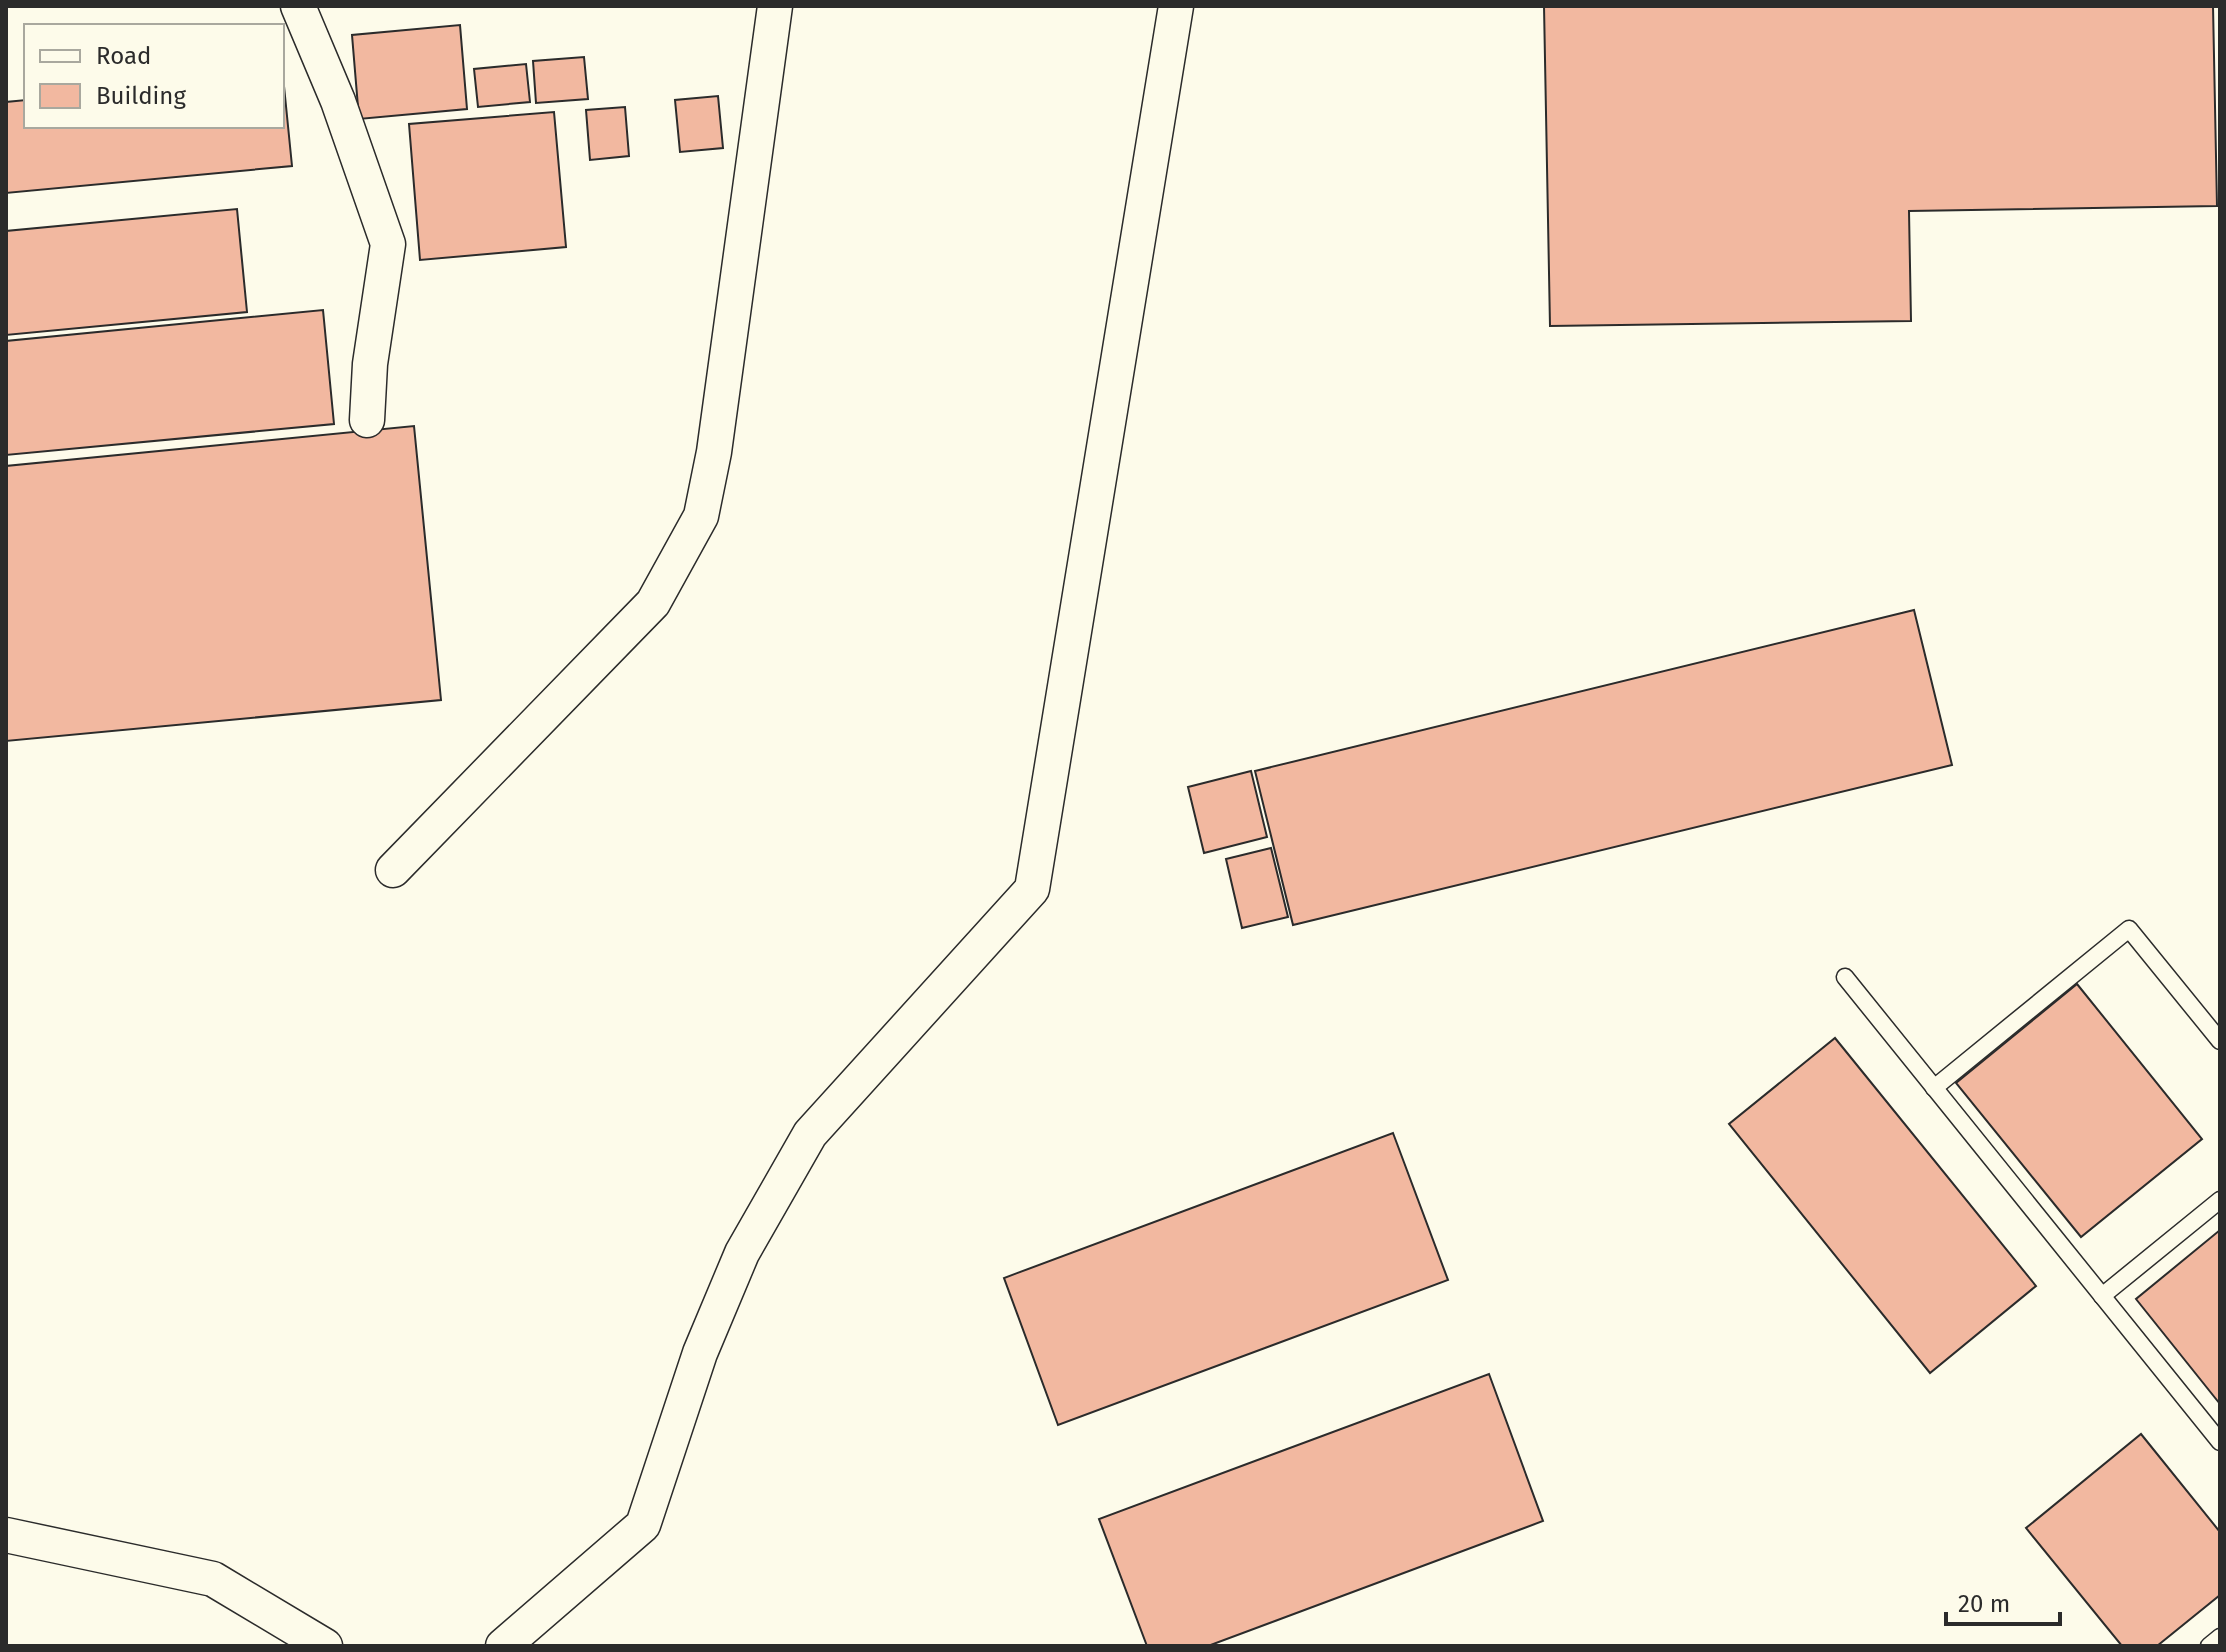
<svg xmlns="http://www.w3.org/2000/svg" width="2226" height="1652" font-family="'Fira Sans',sans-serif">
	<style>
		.building { fill: #f2b8a0; stroke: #2b2b2b; stroke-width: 2 }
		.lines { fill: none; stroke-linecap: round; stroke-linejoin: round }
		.service-casing { stroke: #2b2b2b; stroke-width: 19 }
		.minor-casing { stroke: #2b2b2b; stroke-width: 37 }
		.service { stroke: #fdfbea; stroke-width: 16 }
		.minor { stroke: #fdfbea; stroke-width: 34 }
	</style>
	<rect width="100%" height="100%" fill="#fdfbea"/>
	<g class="building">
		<polygon points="1544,6 2213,6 2217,206 1909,211 1911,321 1550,326"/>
		<polygon points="460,25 467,109 359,119 352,35"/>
		<polygon points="584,57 588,99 536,103 533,61"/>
		<polygon points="526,64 530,102 478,107 474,69"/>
		<polygon points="283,76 292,166 6,193 6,102 26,100 26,126 282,126"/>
		<polygon points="718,96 723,148 680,152 675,100"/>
		<polygon points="625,107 629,156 590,160 586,110"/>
		<polygon points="554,112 566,247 420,260 409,124"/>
		<polygon points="237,209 247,312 6,335 6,231"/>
		<polygon points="323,310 334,424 6,455 6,341"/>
		<polygon points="414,426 441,700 6,741 6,466"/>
		<polygon points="1914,610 1952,765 1293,925 1255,771"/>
		<polygon points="1251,771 1267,837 1204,853 1188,787"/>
		<polygon points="1271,848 1288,917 1242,928 1226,859"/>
		<polygon points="2077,984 2202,1139 2081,1237 1956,1083"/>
		<polygon points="1835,1038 2036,1286 1930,1373 1729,1124"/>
		<polygon points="1393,1133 1448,1280 1058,1425 1004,1278"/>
		<polygon points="2220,1230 2220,1404 2136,1299"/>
		<polygon points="1489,1374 1543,1521 1208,1646 1147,1646 1099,1519"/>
		<polygon points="2141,1434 2220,1532 2220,1595 2157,1646 2122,1646 2026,1528"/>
	</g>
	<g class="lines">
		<defs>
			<g id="service">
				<polyline points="1845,977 2220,1442"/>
				<polyline points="1934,1088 2129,929 2220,1041"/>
				<polyline points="2102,1296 2220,1200"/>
				<polyline points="2209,1646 2220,1637"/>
			</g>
			<g id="minor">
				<polyline points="298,6 338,101 388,244 370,364 367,420"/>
				<polyline points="393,870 653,603 701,516 714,452 775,6"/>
				<polyline points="6,1535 213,1579 325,1646"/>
				<polyline points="503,1646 643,1525 700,1353 742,1253 810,1134 1032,889 1176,6"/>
			</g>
		</defs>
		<use href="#service" class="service-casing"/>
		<use href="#minor" class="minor-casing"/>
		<use href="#service" class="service"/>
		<use href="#minor" class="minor"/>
	</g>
	<rect width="2226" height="1652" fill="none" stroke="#2b2b2b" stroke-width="16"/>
	<rect x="24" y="24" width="260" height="104" fill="#fdfbea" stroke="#a9a89e" stroke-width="2"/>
	<rect x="40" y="50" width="40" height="12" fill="#fdfbea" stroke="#a9a89e" stroke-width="2"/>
	<text x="96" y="64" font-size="24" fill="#2b2b2b">Road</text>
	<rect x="40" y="84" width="40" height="24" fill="#f2b8a0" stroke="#a9a89e" stroke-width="2"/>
	<text x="96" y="104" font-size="24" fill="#2b2b2b">Building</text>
	<path d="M1946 1612v12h114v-12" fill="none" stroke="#2b2b2b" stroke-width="4"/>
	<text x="1958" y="1612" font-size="24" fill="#2b2b2b" stroke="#fdfbea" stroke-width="6" paint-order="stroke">20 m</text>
</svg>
